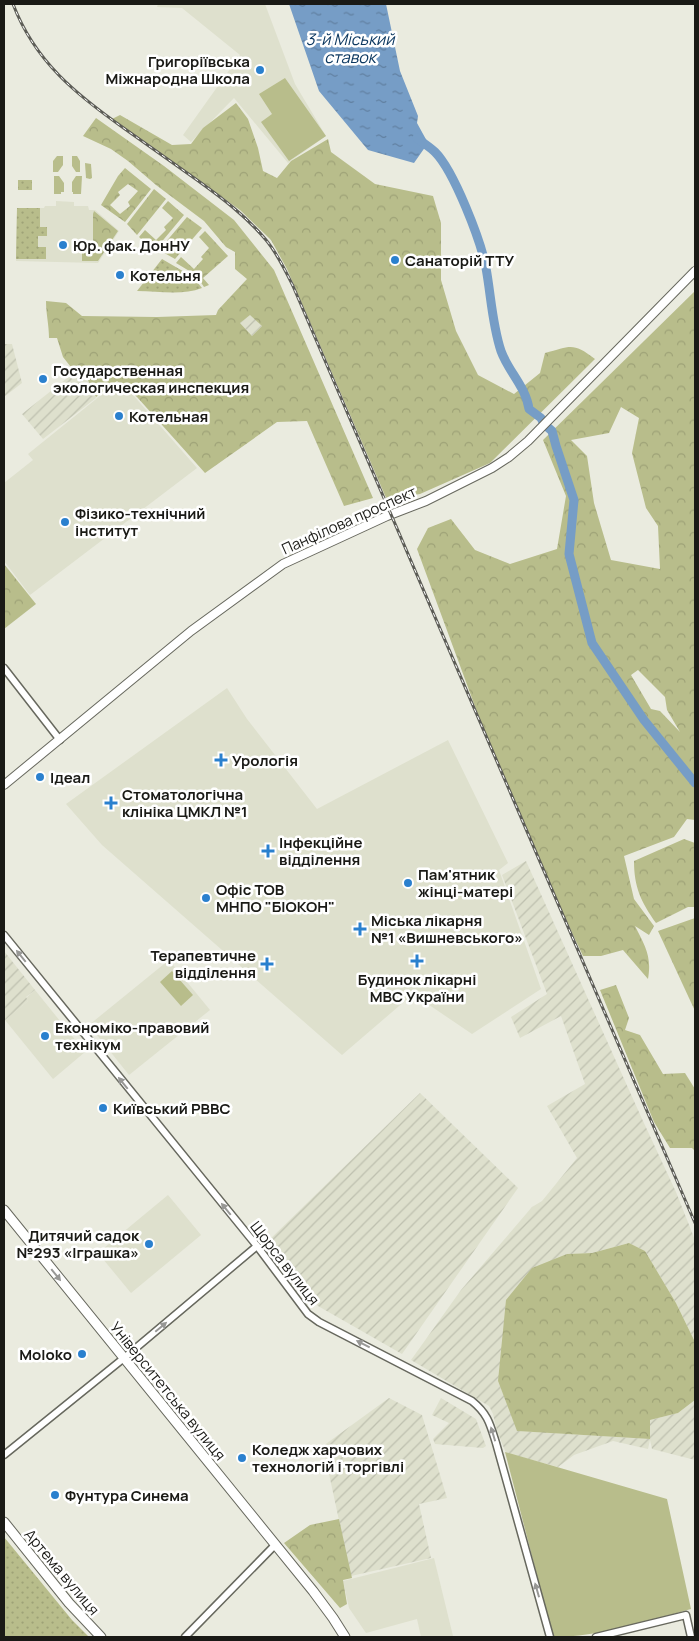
<svg xmlns="http://www.w3.org/2000/svg" width="699" height="1641" font-family="Manrope,sans-serif">
	<style>
		.built { fill: #dee0cd }
		.industrial { fill: url(#industrial-furrows) }
		.green { fill: #b8bd8b }
		.forest { fill: url(#forest-crowns); fill-rule: evenodd }
		.park { fill: url(#park-dots) }
		.water { fill: url(#water-ripples) }
		.lines { fill: none; stroke-linecap: round; stroke-linejoin: round }
		.river { stroke: #769dc6; stroke-width: 9 }
		.tertiary-casing { stroke: #67685e; stroke-width: 9 }
		.secondary-casing { stroke: #67685e; stroke-width: 10 }
		.primary-casing { stroke: #67685e; stroke-width: 11 }
		.tertiary { stroke: #fff; stroke-width: 6 }
		.secondary { stroke: #fff; stroke-width: 8 }
		.primary { stroke: #fff; stroke-width: 9 }
		.rail-casing { stroke: #5c5c56; stroke-width: 3 }
		.rail { stroke: #fff; stroke-width: 1; stroke-dasharray: 4; stroke-linecap: butt }
		.oneway { fill: #989896 }
		.poi-dot { fill: #2a80ce; stroke: #fff; stroke-width: 2 }
		.labels { text-anchor: middle; dominant-baseline: central; stroke-width: 5; stroke-linejoin: round; paint-order: stroke }
		.poi-label { font-size: 15px; font-weight: bold; fill: #1a1a16; stroke: #fff; text-anchor: start }
		.street-label { font-size: 15px; fill: #1a1a16; stroke: #fff }
		.water-label { font-size: 16px; font-style: italic; fill: #0c3860; stroke: #fff }
	</style>
	<defs>
		<pattern id="industrial-furrows" width="10" height="10" patternUnits="userSpaceOnUse" patternTransform="scale(1.25)"><rect width="10" height="10" fill="#dee0cd"/><path d="M-1 1l2-2M0 10L10 0M9 11l2-2" fill="none" stroke="#bec0af"/></pattern>
		<pattern id="forest-crowns" width="20" height="18" patternUnits="userSpaceOnUse" patternTransform="scale(1.25)"><rect width="20" height="18" fill="#b8bd8b"/><path d="M2 6a3 3 0 1 1 6 0M12 15a3 3 0 1 1 6 0" fill="none" stroke="#9ea277"/></pattern>
		<pattern id="park-dots" width="8" height="8" patternUnits="userSpaceOnUse" patternTransform="scale(1.25)"><rect width="8" height="8" fill="#b8bd8b"/><path d="M2 2h.1M6 6h.1" fill="none" stroke="#9ea277" stroke-width="1.8" stroke-linecap="round"/></pattern>
		<pattern id="water-ripples" width="26" height="14" patternUnits="userSpaceOnUse" patternTransform="scale(1.25)"><rect width="26" height="14" fill="#769dc6"/><path d="M2 4q2-2 4 0t4 0M15 11q2-2 4 0t4 0" fill="none" stroke="#607fa0"/></pattern>
	</defs>
	<rect width="100%" height="100%" fill="#eaebdf"/>
	<g class="built">
		<polygon points="158,4 265,4 295,84 326,136 288,163 234,98 191,142 183,135 240,55 182,8 157,7"/>
		<polygon points="56,201 74,202 74,206 88,206 89,210 95,210 119,231 98,263 16,261 17,208 44,208 45,206 56,206"/>
		<polygon points="116,383 133,395 197,468 30,595 4,561 4,483 33,460 28,454"/>
		<polygon points="227,688 247,719 317,809 448,740 508,863 499,870 541,989 472,1034 413,994 342,1055 102,845 66,804"/>
		<polygon points="169,960 210,1010 129,1075 89,1025"/>
		<polygon points="35,990 85,1052 53,1079 5,1020 28,1001 26,998"/>
		<polygon points="168,1195 201,1235 131,1293 98,1253"/>
		<polygon points="434,1558 453,1636 421,1637 417,1619 366,1633 349,1608 343,1581"/>
	</g>
	<g class="industrial">
		<polygon points="250,314 262,326 252,336 240,323"/>
		<polygon points="4,344 12,344 22,383 4,397"/>
		<polygon points="81,367 96,398 43,439 22,414"/>
		<polygon points="526,861 643,1121 676,1192 695,1240 695,1342 676,1303 645,1251 629,1243 592,1253 567,1254 498,1381 518,1431 650,1439 650,1420 678,1413 695,1400 695,1460 652,1449 650,1440 648,1449 613,1441 574,1455 558,1467 506,1453 497,1431 493,1414 489,1406 411,1360 461,1290 532,1207 542,1201 577,1158 547,1106 585,1084 561,1016 520,1038 511,1017 547,994 502,875"/>
		<polygon points="4,951 35,990 26,997 28,1001 4,1021"/>
		<polygon points="420,1093 518,1188 402,1354 318,1306 264,1245"/>
		<polygon points="389,1398 422,1415 447,1498 419,1504 431,1558 351,1576 323,1446"/>
		<polygon points="441,1398 476,1419 486,1446 483,1448 435,1444 433,1439 449,1423 432,1415"/>
	</g>
	<g class="green">
		<polygon points="285,78 326,136 289,161 261,122 272,114 259,94"/>
		<polygon points="57,156 63,156 63,165 58,172 53,172 53,161"/>
		<polygon points="72,156 77,156 80,161 80,172 76,172 72,166"/>
		<polygon points="85,163 91,164 92,178 90,179 86,178"/>
		<polygon points="54,176 59,176 64,183 64,192 61,192 61,194 54,194"/>
		<polygon points="76,176 82,176 81,194 73,194 73,192 72,192 72,182"/>
		<polygon points="172,971 193,995 181,1006 160,982"/>
		<path d="M505,1452L667,1499L691,1609C648,1621 599,1637 553,1637Z"/>
	</g>
	<g class="forest">
		<path d="M236,103L248,119L258,148L263,171L277,178L291,161L328,139L331,152L375,184L433,196L441,223V280L456,331L478,375L514,394L540,373L545,353C571,346 573,342 595,359L490,463L420,494L387,500L287,269L271,240L240,210L112,119L120,115L172,145L191,144L203,128Z"/>
		<path d="M96,118L164,166L234,220L274,270L373,498L344,506L307,421L277,422L205,473L137,397L117,381L96,397L81,366L74,371L63,357L57,338H49C49,325 46,314 46,301L66,303L82,316L157,317L216,315L218,310L247,279L235,269V252L226,247L204,221L156,185L128,161L111,149L83,136ZM250,315L262,326L252,336L240,323Z"/>
		<path d="M125,168L151,189L125,222L101,205L118,176ZM128,184L138,191L128,202L130,206L120,214L110,205L120,195L118,192Z"/>
		<polygon points="154,189 166,199 137,235 127,224"/>
		<polygon points="168,201 184,215 154,251 139,237 145,230 156,240 166,230 164,227 173,218 162,208"/>
		<polygon points="94,211 118,231 98,261 82,261 82,247 93,247 93,214"/>
		<polygon points="187,217 202,228 175,259 159,250"/>
		<polygon points="205,231 228,256 203,278 209,285 204,287 196,275 176,263 181,257 194,269 203,259 201,257 209,248 199,237"/>
		<path d="M695,291V820L687,819L674,837L624,856L634,899L654,926L649,935L635,926C645,946 652,956 648,979L623,950L601,956H583L552,890L487,739L417,549L428,528L451,519L475,550L510,564L557,549L566,496L543,440ZM621,407L639,418L632,453L646,508L658,526L660,569L611,560L594,503L587,456L571,440L609,433ZM638,670L665,697L667,710L680,732L660,711L651,709L631,675Z"/>
		<polygon points="4,564 36,604 4,629"/>
		<path d="M684,839L695,843V907H688L656,923C641,902 634,887 634,861Z"/>
		<polygon points="695,918 695,1011 658,931"/>
		<polygon points="616,985 629,1018 625,1030 640,1035 663,1074 685,1073 695,1089 695,1151 692,1148 670,1148 654,1122 600,990"/>
		<polygon points="629,1243 645,1251 676,1303 695,1342 695,1400 678,1413 650,1420 650,1439 517,1431 498,1381 506,1300 532,1268 567,1254 592,1253"/>
		<polygon points="339,1519 352,1578 343,1580 347,1604 340,1608 284,1543 310,1525"/>
	</g>
	<g class="park">
		<rect x="18" y="180" width="14" height="10"/>
		<polygon points="17,208 40,208 40,227 47,227 47,236 38,236 38,247 46,247 46,259 16,259"/>
		<path d="M162,259L193,277L202,288C182,296 158,291 137,291Z"/>
		<polygon points="4,1537 72,1620 89,1637 4,1637"/>
	</g>
	<polygon class="water" points="289,4 386,4 400,71 418,116 417,123 428,143 414,163 368,150 319,91"/>
	<g class="lines">
		<path class="river" d="M417,138C423,143 430,147 435,152C454,171 481,241 486,268C491,295 492,324 501,351C508,371 526,387 529,409L541,418L544,424L552,431L556,446L574,500L569,554L592,643L644,720L695,783"/>
		<defs>
			<g id="tertiary">
				<polyline points="4,668 60,740"/>
				<path d="M4,935L257,1246L308,1314L319,1322L472,1401C488,1414 490,1424 496,1443L550,1637"/>
				<polyline points="4,1455 124,1358 257,1246"/>
				<polyline points="185,1637 275,1545"/>
				<polyline points="596,1637 686,1615 691,1637"/>
			</g>
			<polyline id="secondary" points="4,785 191,631 283,564 387,516 426,501 492,468 509,457 528,441 695,271"/>
			<g id="primary">
				<polyline points="4,1210 313,1591 333,1618 345,1637"/>
				<polyline points="4,1522 69,1603 101,1637"/>
			</g>
		</defs>
		<use href="#tertiary" class="tertiary-casing"/>
		<use href="#secondary" class="secondary-casing"/>
		<use href="#primary" class="primary-casing"/>
		<use href="#tertiary" class="tertiary"/>
		<use href="#secondary" class="secondary"/>
		<use href="#primary" class="primary"/>
		<defs>
			<path id="rail" d="M13,4C35,62 77,95 125,129C149,146 173,163 197,180C222,198 246,216 266,240C277,253 285,270 293,286L695,1223"/>
		</defs>
		<use href="#rail" class="rail-casing"/>
		<use href="#rail" class="rail"/>
	</g>
	<defs><path id="oneway-solid" d="M-6-.8H1V-3.2L6.5 0L1 3.2V.8H-6Z" transform="scale(1.25)"/></defs>
	<g class="oneway">
		<use href="#oneway-solid" transform="translate(21 956) rotate(-129)"/>
		<use href="#oneway-solid" transform="translate(123 1083) rotate(-129)"/>
		<use href="#oneway-solid" transform="translate(226 1209) rotate(-129)"/>
		<use href="#oneway-solid" transform="translate(56 1275) rotate(51)"/>
		<use href="#oneway-solid" transform="translate(161 1327) rotate(-40)"/>
		<use href="#oneway-solid" transform="translate(363 1344) rotate(-153)"/>
		<use href="#oneway-solid" transform="translate(493 1434) rotate(-107)"/>
		<use href="#oneway-solid" transform="translate(537 1590) rotate(-106)"/>
	</g>
	<g class="poi-dot">
		<circle cx="260" cy="70" r="5"/>
		<circle cx="63" cy="245" r="5"/>
		<circle cx="395" cy="260" r="5"/>
		<circle cx="120" cy="275" r="5"/>
		<circle cx="43" cy="379" r="5"/>
		<circle cx="119" cy="416" r="5"/>
		<circle cx="65" cy="522" r="5"/>
		<path d="M218.5 752.5h5v5h5v5h-5v5h-5v-5h-5v-5h5z"/>
		<circle cx="40" cy="777" r="5"/>
		<path d="M108.5 795.5h5v5h5v5h-5v5h-5v-5h-5v-5h5z"/>
		<path d="M265.5 843.5h5v5h5v5h-5v5h-5v-5h-5v-5h5z"/>
		<circle cx="408" cy="883" r="5"/>
		<circle cx="206" cy="898" r="5"/>
		<path d="M357.5 921.5h5v5h5v5h-5v5h-5v-5h-5v-5h5z"/>
		<path d="M414.5 953.5h5v5h5v5h-5v5h-5v-5h-5v-5h5z"/>
		<path d="M264.5 956.5h5v5h5v5h-5v5h-5v-5h-5v-5h5z"/>
		<circle cx="45" cy="1036" r="5"/>
		<circle cx="103" cy="1108" r="5"/>
		<circle cx="149" cy="1244" r="5"/>
		<circle cx="82" cy="1354" r="5"/>
		<circle cx="242" cy="1458" r="5"/>
		<circle cx="55" cy="1495" r="5"/>
	</g>
	<g class="labels">
		<g class="poi-label">
			<text x="250" y="61" text-anchor="end">Григоріївська<tspan x="250" dy="17">Міжнародна Школа</tspan></text>
			<text x="73" y="245">Юр. фак. ДонНУ</text>
			<text x="405" y="260">Санаторій ТТУ</text>
			<text x="130" y="275">Котельня</text>
			<text x="53" y="370">Государственная<tspan x="53" dy="17">экологическая инспекция</tspan></text>
			<text x="129" y="416">Котельная</text>
			<text x="75" y="513">Фізико-технічний<tspan x="75" dy="17">інститут</tspan></text>
			<text x="232" y="760">Урологія</text>
			<text x="50" y="777">Ідеал</text>
			<text x="122" y="794">Стоматологічна<tspan x="122" dy="17">клініка ЦМКЛ №1</tspan></text>
			<text x="279" y="842">Інфекційне<tspan x="279" dy="17">відділення</tspan></text>
			<text x="418" y="874">Пам'ятник<tspan x="418" dy="17">жінці-матері</tspan></text>
			<text x="216" y="889">Офіс ТОВ<tspan x="216" dy="17">МНПО "БІОКОН"</tspan></text>
			<text x="371" y="920">Міська лікарня<tspan x="371" dy="17">№1 «Вишневського»</tspan></text>
			<text x="256" y="955" text-anchor="end">Терапевтичне<tspan x="256" dy="17">відділення</tspan></text>
			<text x="417" y="979" text-anchor="middle">Будинок лікарні<tspan x="417" dy="17">МВС України</tspan></text>
			<text x="55" y="1027">Економіко-правовий<tspan x="55" dy="17">технікум</tspan></text>
			<text x="113" y="1108">Київський РВВС</text>
			<text x="139" y="1235" text-anchor="end">Дитячий садок<tspan x="139" dy="17">№293 «Іграшка»</tspan></text>
			<text x="72" y="1354" text-anchor="end">Moloko</text>
			<text x="252" y="1449">Коледж харчових<tspan x="252" dy="17">технологій і торгівлі</tspan></text>
			<text x="65" y="1495">Фунтура Синема</text>
		</g>
		<g class="street-label">
			<text transform="translate(349 520) rotate(-24)">Панфілова проспект</text>
			<text transform="translate(285 1263) rotate(52)">Щорса вулиця</text>
			<text transform="translate(168 1391) rotate(51)">Університетська вулиця</text>
			<text transform="translate(62 1572) rotate(50)">Артема вулиця</text>
		</g>
		<g class="water-label">
			<text x="350" y="39">3-й Міський<tspan x="350" dy="18">ставок</tspan></text>
		</g>
	</g>
	<rect width="699" height="1641" fill="none" stroke="#1a1a16" stroke-width="10"/>
</svg>
